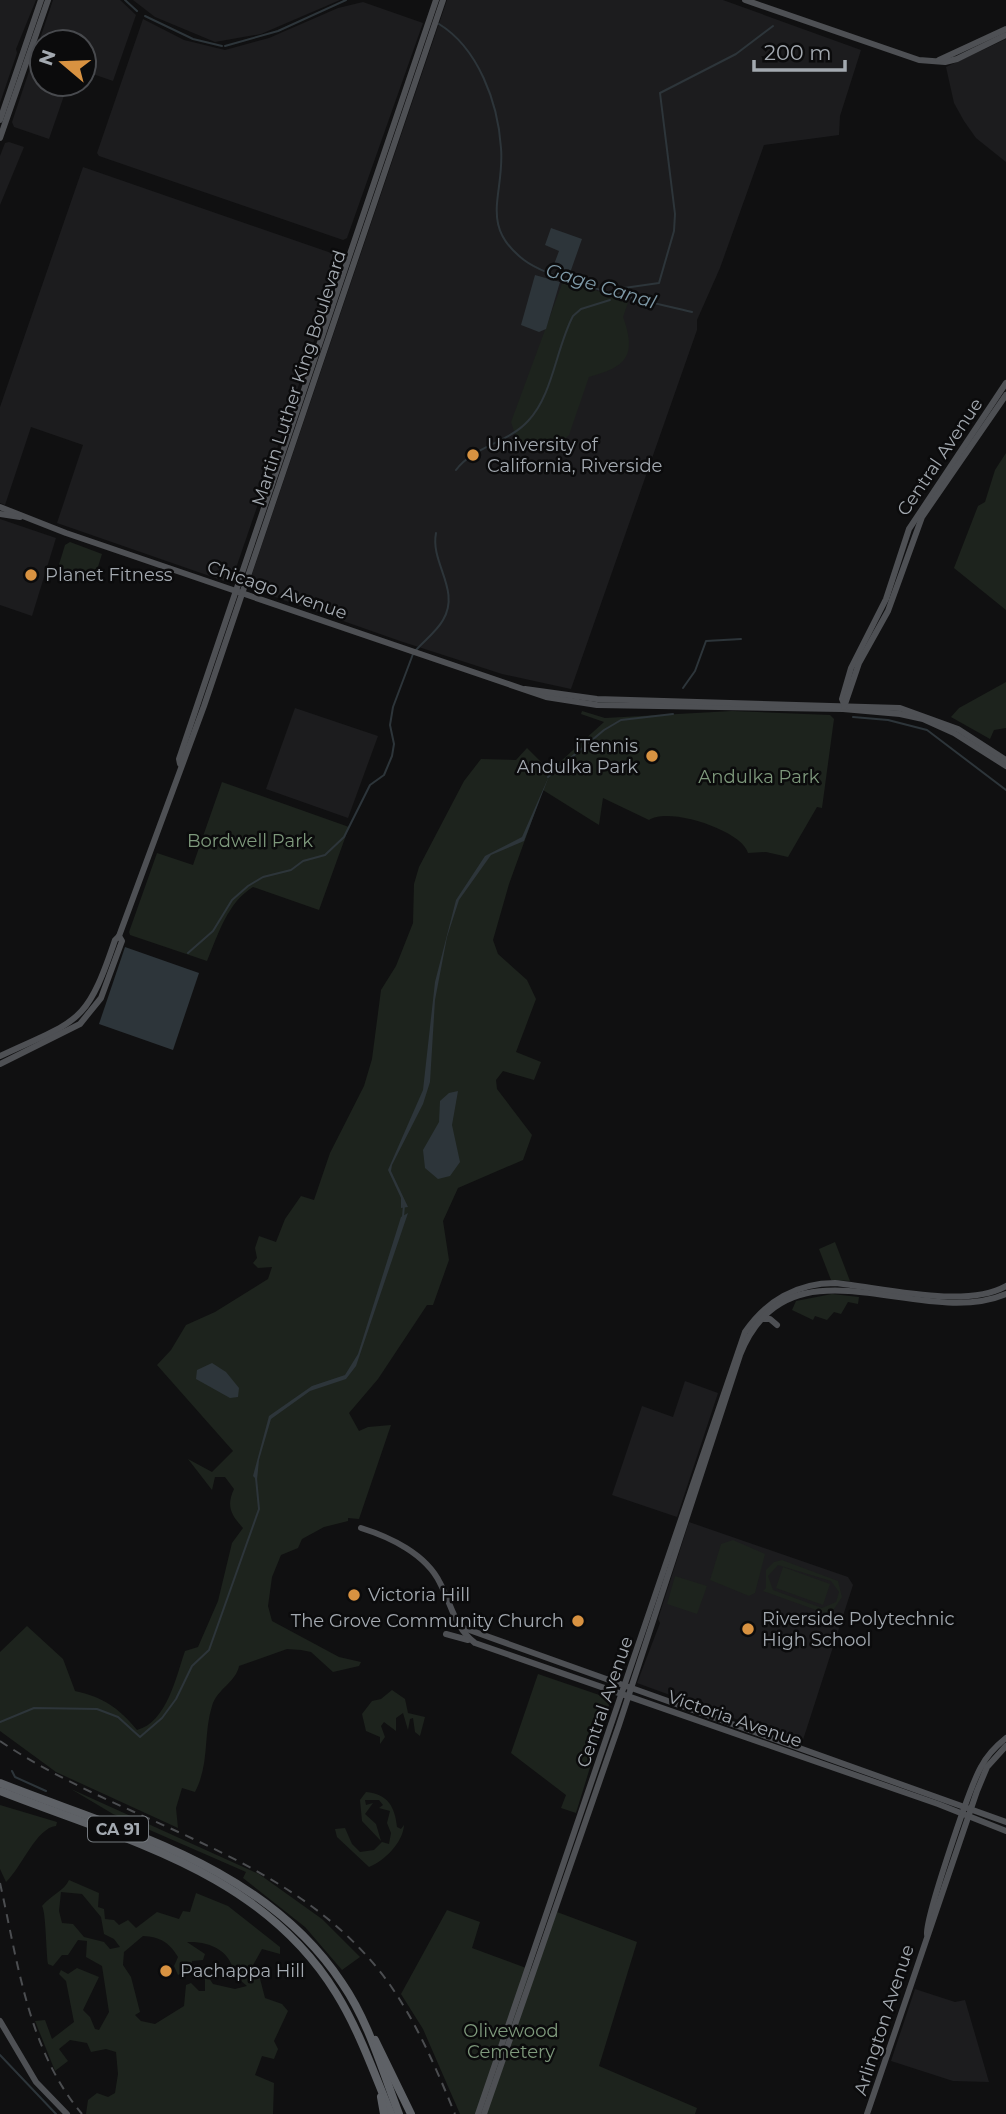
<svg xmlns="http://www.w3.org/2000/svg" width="1006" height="2114" font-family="Montserrat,sans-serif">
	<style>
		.built { fill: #1c1c1e }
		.green { fill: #1d231d; fill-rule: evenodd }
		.water { fill: #2d353a }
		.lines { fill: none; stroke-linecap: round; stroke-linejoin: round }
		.stream { stroke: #2d353a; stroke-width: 2 }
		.major { stroke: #4e5054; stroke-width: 6 }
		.highway { stroke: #5e6166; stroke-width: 8 }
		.rail { stroke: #4b4d50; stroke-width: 2; stroke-dasharray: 9 7; stroke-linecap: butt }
		.poi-dot { fill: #d89241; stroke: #0b0b0c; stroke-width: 2.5 }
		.labels { text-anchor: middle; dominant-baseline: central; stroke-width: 5; stroke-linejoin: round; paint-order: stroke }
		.shield { fill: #0b0b0c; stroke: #757a7f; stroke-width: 2 }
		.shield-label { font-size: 16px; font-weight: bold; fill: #a3a9b0 }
		.street-label { font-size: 18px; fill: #a3a9b0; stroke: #0b0b0c }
		.poi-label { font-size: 18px; fill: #a3a9b0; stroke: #0b0b0c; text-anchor: start }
		.park-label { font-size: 18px; fill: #7e997c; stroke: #0b0b0c }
		.water-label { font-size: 19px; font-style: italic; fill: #7e99a7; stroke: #0b0b0c }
	</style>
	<rect width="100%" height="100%" fill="#101011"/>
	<g class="built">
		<polygon points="0,0 36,0 16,49 17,53 0,103"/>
		<polygon points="53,0 120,0 136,15 113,81 84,71 84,42 42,42 42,84 68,84 49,139 14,127 12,122"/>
		<polygon points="133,0 340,0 261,34 215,42 155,17"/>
		<polygon points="447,0 723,0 861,50 840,116 839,135 764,145 720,268 697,320 697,330 571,689 502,674 400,641 255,590 250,580"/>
		<polygon points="363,2 423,23 347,238 343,240 99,156 97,153 143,19 184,40 225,50 269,38 338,8"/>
		<polygon points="1006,39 1006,162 976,138 964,121 954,103 946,67"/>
		<polygon points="9,142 24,147 0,205 0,156 5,143"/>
		<polygon points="83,167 340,256 342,259 234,574 224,581 57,523 83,445 31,427 5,505 0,503 0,407"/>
		<polygon points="0,519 56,538 32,616 0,605"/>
		<polygon points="295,708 378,736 348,818 266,789"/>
		<polygon points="685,1381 718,1393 677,1517 612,1495 642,1406 673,1417"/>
		<polygon points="689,1522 848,1577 853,1585 802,1743 637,1683 660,1623 658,1619"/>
		<polygon points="915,1989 955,2002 965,2000 989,2082 953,2081 891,2061"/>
	</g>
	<g class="green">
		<path d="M563,281L629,300L623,317C637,355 627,367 589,377L569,435L556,447L518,443L511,422Z"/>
		<polygon points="1006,453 1006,610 954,568 978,506 985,502 995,470"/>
		<polygon points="70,542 102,554 93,583 57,571 65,545"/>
		<polygon points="1006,682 1006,728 994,730 990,739 951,717 959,708"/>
		<path d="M582,711L605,718L732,711L830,715L834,719L822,808L817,807L788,857L766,852L748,853C743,831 669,806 649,820L603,798L599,825L543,790L509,884L493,940L498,954L527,980L536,999L516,1052L541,1062L534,1080L503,1071L496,1080L497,1089L532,1135L523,1160L458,1188L443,1221L449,1260L433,1305H427L378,1379L349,1413L359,1431L368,1427L391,1425L359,1519L348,1518V1521L324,1527L302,1539L298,1548L281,1555L272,1577L268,1606L272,1621L339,1657L361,1662L359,1666L333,1672L311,1652L301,1650L287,1649L239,1666C236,1682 217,1689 212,1706C203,1735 210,1763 195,1792L182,1788L176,1808L178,1828L56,1772L0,1731V1652L27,1626L63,1659L75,1691C103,1697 119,1708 137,1730C167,1722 176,1677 185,1651L198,1647L218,1601L232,1543L243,1528C231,1515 226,1506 234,1489L225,1477H215L212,1490L188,1459L212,1472L233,1451L157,1365L171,1350L186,1325L215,1312L268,1279L272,1267L258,1268L253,1263L257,1258L255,1248L259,1236L276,1242L285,1219L301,1196L314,1200L330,1153L364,1086L372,1059L381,990L396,966L413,923L414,884L419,867L464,781L481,759L516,760L527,748L550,771L604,722L581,714Z"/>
		<path d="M222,782L349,827L319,910L253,887C228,902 218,934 207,961L130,935L129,932L157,853L193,865Z"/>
		<polygon points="835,1242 850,1281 831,1280 819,1249"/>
		<polygon points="832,1294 859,1297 858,1304 848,1302 841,1314 834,1312 827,1320 815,1316 813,1320 792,1310 796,1301"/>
		<polygon points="733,1540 765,1554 755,1593 749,1596 710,1580 721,1544"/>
		<path d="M782,1560L838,1581L842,1597L830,1615L763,1591L766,1588V1570L774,1562ZM778,1565L831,1581L839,1592L836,1602L822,1608L773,1590L768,1576Z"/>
		<polygon points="783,1567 830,1584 823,1605 776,1588"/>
		<polygon points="675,1576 707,1586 697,1614 667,1604"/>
		<polygon points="538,1674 611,1699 576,1813 561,1808 566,1795 511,1753"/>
		<polygon points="392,1690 405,1699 408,1713 425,1717 420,1736 415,1732 413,1718 410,1719 408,1730 403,1713 396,1718 396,1731 384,1722 381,1726 385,1737 380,1744 380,1737 366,1731 362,1714 372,1701 381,1699"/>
		<polygon points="71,1789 259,1874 322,1919 360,1957 342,1970 305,1927 243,1878 246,1872 113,1814"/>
		<path d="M366,1792C388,1794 395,1807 397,1827L401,1829L404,1825C403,1843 384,1861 369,1867L337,1837L335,1829L345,1828L352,1844L360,1852L374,1850L382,1842L389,1844L391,1833L387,1823L390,1811L379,1808L383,1805L379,1800H365L366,1805L373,1803L365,1814L376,1824L381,1841L362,1821L360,1800Z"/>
		<path d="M0,1805L57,1822L56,1826C36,1828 22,1867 6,1882L0,1869Z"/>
		<path d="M69,1880L99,1893L98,1907L104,1909L105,1919L114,1920L119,1925L128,1920L136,1928L157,1912L179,1919L183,1911L190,1912L196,1893L228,1906L280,1947V1954L262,1949L252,1967L258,1971L265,1998L282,2004L288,2011L274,2041L278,2049L274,2059L262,2056L255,2075L274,2083L273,2114H86L88,2100L97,2093L108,2097L115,2093L118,2074L116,2052L106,2049L91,2052L87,2043L70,2040L59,2049L68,2061L55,2071L35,2021L45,2020L52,2039L74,2022L66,1981L59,1974L61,1970L68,1974L77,1968L99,1977L83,2010L90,2017L95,2029L99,2030L109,2012L102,1966L86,1957L87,1941L78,1940L68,1955H62L53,1966L48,1964C46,1952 46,1912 42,1906C50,1896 65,1890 69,1880ZM61,1892L82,1894L101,1917L104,1934L114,1939L120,1947L110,1949L104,1942L84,1937L73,1924L62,1923L59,1911ZM143,1936C160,1937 169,1942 178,1957L174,1966L178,1975L191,1969L192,1961L203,1960L205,1954L187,1942C210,1941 232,1951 234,1975L247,1986L235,1989L213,1984L205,1972V1991H199L191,1983L186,1985L184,2006L155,2024L141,2021L135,2015L140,2012L131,1977L123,1965L124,1952Z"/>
		<polygon points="447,1910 480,1922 472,1948 534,1971 557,1912 637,1942 599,2066 697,2108 695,2114 460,2114 423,2029 401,1994"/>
	</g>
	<g class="water">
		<polygon points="551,228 582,239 570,273 553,267 559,251 545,245"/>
		<polygon points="535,275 560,282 546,329 539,332 521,325"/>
		<polygon points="549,776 524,841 491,855 459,900 447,937 435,1000 430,1082 423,1104 392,1165 391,1171 408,1207 401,1208 401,1198 388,1170 423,1090 435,982 456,900 485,856 522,837"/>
		<polygon points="125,947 199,973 173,1050 99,1024"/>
		<polygon points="458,1091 452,1125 460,1162 450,1176 438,1179 425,1168 423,1150 439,1122 440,1101 449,1093"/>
		<polygon points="408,1213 356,1366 346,1379 310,1391 271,1419 259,1460 257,1480 253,1476 269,1416 312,1386 345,1375 358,1354 401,1217"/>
		<polygon points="212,1363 226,1372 239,1388 238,1397 230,1398 196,1379 197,1370"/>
	</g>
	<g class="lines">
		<g class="stream">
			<polyline points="125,0 137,11"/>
			<polyline points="145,16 193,39 222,46"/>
			<path d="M439,24C478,48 498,102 501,148C505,194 478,225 524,260C554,283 652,302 692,312"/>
			<polyline points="225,46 278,31 346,0"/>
			<polyline points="624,288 659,283 674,231 675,214 660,93 736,54 773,26"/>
			<path d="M456,470C474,446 508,443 528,421C553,395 556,348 573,316L581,309L610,300"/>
			<path d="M416,650C425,640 437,631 443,620C461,590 430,563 436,533"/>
			<polyline points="683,688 695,671 706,641 741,639"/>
			<polyline points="853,717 888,720 927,730 1006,790"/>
			<polyline points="548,777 604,730 621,720 673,714"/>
			<polyline points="188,953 213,931 232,900 248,886 263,877 291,870 303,861 325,855 344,837 370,785 384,775 392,756 394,744 390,725 393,707 413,654"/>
			<polyline points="403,1217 404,1205"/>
			<polyline points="0,1722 34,1708 97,1709 118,1717 140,1737 162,1718 176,1699 192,1666 209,1650 259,1509 256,1478"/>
			<polyline points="12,1771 15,1777 46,1791"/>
			<polyline points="0,2055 56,2114"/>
		</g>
		<g class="major">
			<polyline points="745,0 919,60 945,62 957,59 1006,35"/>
			<polyline points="939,60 1006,29"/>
			<polyline points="0,120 41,0"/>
			<polyline points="0,138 48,0"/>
			<polyline points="0,507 66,533 546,697 597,705 843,709 900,714 923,719 954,733 1006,766"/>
			<polyline points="0,514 20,517"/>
			<polyline points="525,689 597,699 900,708 958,729 1006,760"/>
			<polyline points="844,704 842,699 851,668 886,599 909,529 1006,383"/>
			<polyline points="844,707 859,663 888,611 922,517 1006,395"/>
			<polyline points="180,764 179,759 436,0"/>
			<path d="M0,1056C79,1019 86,1026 115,940L119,936"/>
			<polyline points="0,1064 80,1024 101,998 122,941 119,936 204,706 443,0"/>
			<polyline points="762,1319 770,1319 777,1325"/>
			<path d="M361,1528C390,1537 426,1554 440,1583C452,1605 454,1627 475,1643L938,1804L1006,1831"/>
			<polyline points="461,1627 1006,1822"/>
			<polyline points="446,1634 468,1640"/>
			<path d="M927,1934C926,1916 970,1786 981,1767C987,1755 996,1746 1006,1738"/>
			<polyline points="0,2021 36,2082 67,2114"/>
			<path d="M478,2114L745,1332C766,1301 797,1283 835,1283C883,1288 965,1309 1006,1286"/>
			<path d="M484,2114L619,1725L740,1355C789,1231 920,1331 1006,1294"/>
			<polyline points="867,2114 977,1791 987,1767 1006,1746"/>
		</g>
		<g class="highway">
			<path d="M0,1783C124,1832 264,1865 342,1983C369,2022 382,2070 399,2114"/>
			<path d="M0,1791C124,1840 261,1871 336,1993C359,2030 374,2073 391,2114"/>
			<polyline points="375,2040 411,2114"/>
			<polyline points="381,2097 384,2114"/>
		</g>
		<g class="rail">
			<path d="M0,1741C127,1827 293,1852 388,1982C417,2023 436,2068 455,2114"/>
			<path d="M0,1883C18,1963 28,2050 82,2114"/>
		</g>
	</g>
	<g class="poi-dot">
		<circle cx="473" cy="455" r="7"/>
		<circle cx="31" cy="575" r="7"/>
		<circle cx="652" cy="756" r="7"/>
		<circle cx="354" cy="1595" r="7"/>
		<circle cx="578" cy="1621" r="7"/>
		<circle cx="748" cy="1629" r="7"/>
		<circle cx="166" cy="1971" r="7"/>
	</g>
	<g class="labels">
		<rect class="shield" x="88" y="1816.5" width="60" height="25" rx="5"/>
		<g class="shield-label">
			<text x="118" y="1829">CA 91</text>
		</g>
		<g class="street-label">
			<text transform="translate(299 378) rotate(-72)">Martin Luther King Boulevard</text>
			<text transform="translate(940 457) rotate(-56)">Central Avenue</text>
			<text transform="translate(277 590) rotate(19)">Chicago Avenue</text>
			<text transform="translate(605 1702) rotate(-71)">Central Avenue</text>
			<text transform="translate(735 1719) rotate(19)">Victoria Avenue</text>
			<text transform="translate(884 2020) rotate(-72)">Arlington Avenue</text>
		</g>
		<g class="poi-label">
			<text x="487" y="445">University of<tspan x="487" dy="21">California, Riverside</tspan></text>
			<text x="45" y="575">Planet Fitness</text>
			<text x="638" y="746" text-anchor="end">iTennis<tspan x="638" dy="21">Andulka Park</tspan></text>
			<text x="368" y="1595">Victoria Hill</text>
			<text x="762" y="1619">Riverside Polytechnic<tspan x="762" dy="21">High School</tspan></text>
			<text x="564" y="1621" text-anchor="end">The Grove Community Church</text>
			<text x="180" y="1971">Pachappa Hill</text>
		</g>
		<g class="park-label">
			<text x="759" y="777">Andulka Park</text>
			<text x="250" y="841">Bordwell Park</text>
			<text x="511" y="2031">Olivewood<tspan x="511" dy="21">Cemetery</tspan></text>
		</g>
		<g class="water-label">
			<text transform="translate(601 286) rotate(17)">Gage Canal</text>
		</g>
	</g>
	<g transform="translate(63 63) rotate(289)"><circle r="33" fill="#0b0b0c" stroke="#484a4e" stroke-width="2"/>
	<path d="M0-5L12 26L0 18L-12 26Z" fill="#d89241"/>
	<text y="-10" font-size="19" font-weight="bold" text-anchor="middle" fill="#a3a9b0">N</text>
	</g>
	<path d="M754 60v10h91v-10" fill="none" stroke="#a3a9b0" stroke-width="3.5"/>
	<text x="764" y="60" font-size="21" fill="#a3a9b0" stroke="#0b0b0c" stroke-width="5" paint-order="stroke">200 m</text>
</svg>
